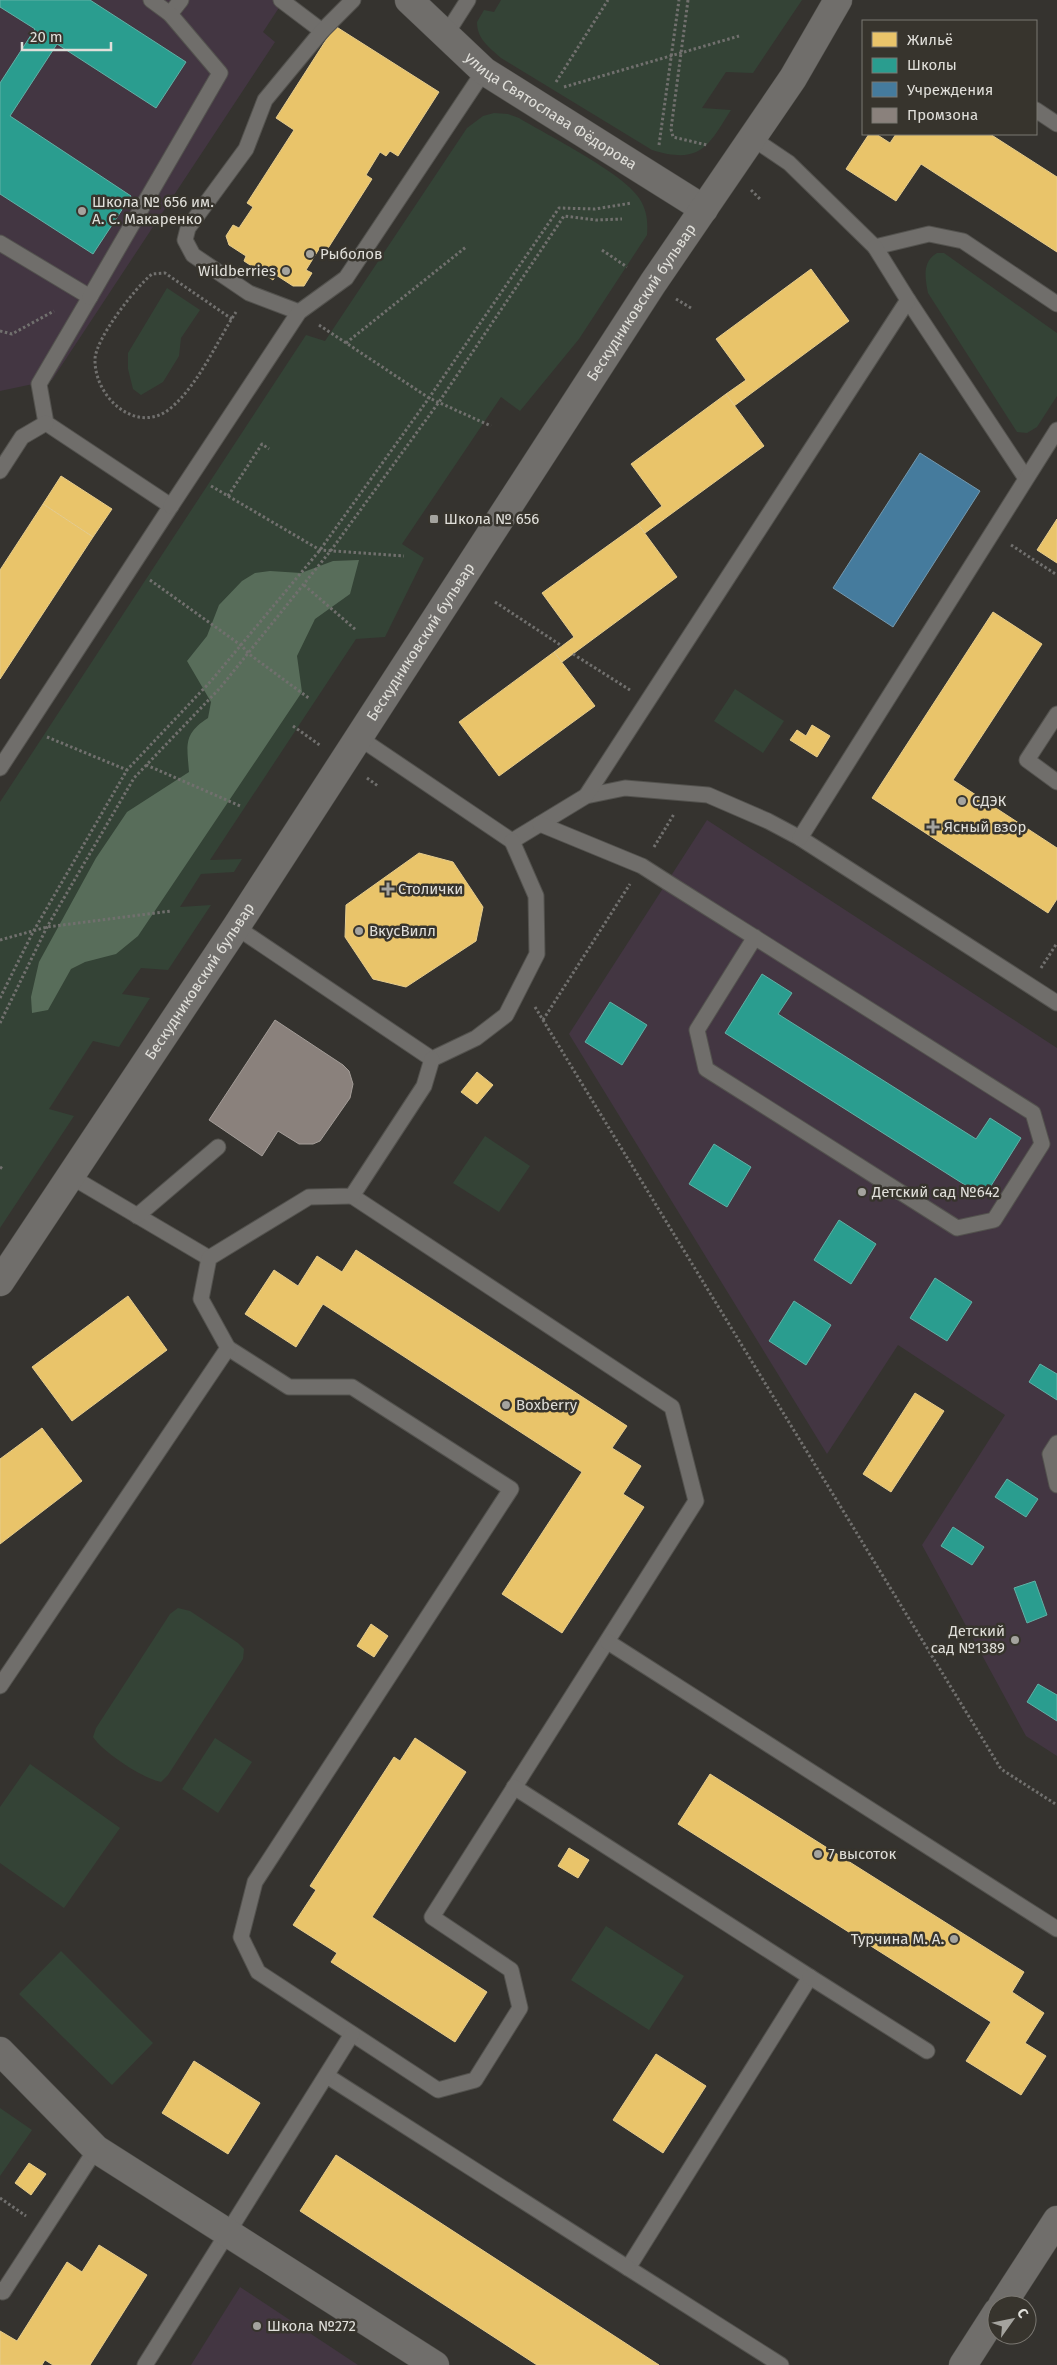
<svg xmlns="http://www.w3.org/2000/svg" width="1057" height="2365" font-family="'Fira Sans',sans-serif">
	<style>
		.education { fill: #433642 }
		.green { fill: #344336 }
		.forest { fill: #586d5a }
		.homes { fill: #e9c46a; stroke: #e6cc8c }
		.schools { fill: #2a9d8f; stroke: #61b1a6 }
		.public { fill: #457b9d; stroke: #7499af }
		.industry { fill: #8a817c; stroke: #a49d98 }
		.lines { fill: none; stroke-linecap: round; stroke-linejoin: round }
		.lane-casing { stroke: #53524e; stroke-width: 17 }
		.street-casing { stroke: #53524e; stroke-width: 29 }
		.secondary-casing { stroke: #53524e; stroke-width: 29 }
		.path { stroke: #71706e; stroke-width: 3; stroke-dasharray: 2.5 2.5; stroke-linecap: butt }
		.lane { stroke: #706e6b; stroke-width: 15 }
		.street { stroke: #706e6b; stroke-width: 28 }
		.secondary { stroke: #706e6b; stroke-width: 28 }
		.poi-dot { fill: #a4a39e; stroke: #37342d; stroke-width: 2 }
		.labels { text-anchor: middle; dominant-baseline: central; stroke-width: 5; stroke-linejoin: round; paint-order: stroke }
		.street-label { font-size: 15px; fill: #e0dfda; stroke: #37342d }
		.poi-label { font-size: 15px; fill: #e0dfda; stroke: #37342d; text-anchor: start }
	</style>
	<rect width="100%" height="100%" fill="#35332f"/>
	<g class="education">
		<polygon points="0,0 284,0 263,32 275,42 52,380 0,391"/>
		<polygon points="707,820 1057,1048 1057,1756 1026,1736 922,1545 1005,1415 898,1345 827,1454 569,1034"/>
		<polygon points="240,2287 358,2365 191,2365"/>
	</g>
	<g class="green">
		<path d="M501,0H802L753,73L726,72L702,108L731,110C708,146 701,165 652,150L501,58C489,47 477,39 477,22L484,10L494,12Z"/>
		<path d="M494,113L508,114L519,118C547,135 623,173 639,198C647,210 648,221 647,235L579,339L520,411L501,397L402,544L424,558L385,637L356,639L210,860L242,859L234,872L201,874L180,907L211,905L168,970L141,968L122,994L150,998L119,1047L93,1041L49,1109L74,1116L0,1228V802L306,335L325,341L467,128L483,116Z"/>
		<path d="M937,253H944L1057,333V396L1037,427L1027,433L1017,432L928,293C925,277 922,262 937,253Z"/>
		<polygon points="167,288 200,310 181,338 179,356 163,382 141,395 133,389 128,369 128,353"/>
		<polygon points="735,689 784,721 763,753 714,721"/>
		<polygon points="485,1136 530,1166 499,1212 453,1183"/>
		<path d="M178,1608L190,1611L238,1643L244,1649L243,1659L168,1775L161,1782C142,1778 104,1753 93,1737L96,1728L170,1614Z"/>
		<polygon points="215,1738 252,1762 218,1813 182,1789"/>
		<polygon points="30,1764 120,1828 64,1908 0,1863 0,1807"/>
		<polygon points="606,1926 684,1976 649,2030 571,1980"/>
		<polygon points="61,1951 153,2043 112,2085 19,1994"/>
		<polygon points="0,2108 32,2130 0,2176"/>
	</g>
	<path class="forest" d="M359,560L350,594L315,619L297,656L302,692L138,936L116,954L85,962L71,969L48,1010L32,1013L31,997L39,962L96,858L127,812L189,772C187,745 183,734 208,718L211,702L187,661L207,636L219,605L242,581L255,573L270,571L301,573L333,561Z"/>
	<g class="homes">
		<polygon points="335,26 439,92 398,156 390,151 386,156 380,152 366,175 372,179 325,253 319,249 306,270 312,273 304,286 293,286 276,275 273,280 244,261 246,256 229,245 226,236 233,225 239,228 253,207 247,203 294,130 276,118"/>
		<polygon points="869,134 876,134 890,143 896,134 990,134 1057,177 1057,252 921,164 896,201 846,169"/>
		<polygon points="811,269 849,321 734,406 726,394 746,380 716,339"/>
		<polygon points="726,394 764,446 645,533 638,524 662,506 631,464"/>
		<polygon points="61,476 112,509 93,537 43,504"/>
		<polygon points="43,504 93,537 0,679 0,570"/>
		<polygon points="1057,519 1057,563 1037,550"/>
		<polygon points="638,524 677,577 562,662 554,652 574,637 542,593"/>
		<polygon points="993,612 1042,644 953,780 1057,848 1057,899 1048,913 872,798"/>
		<polygon points="554,652 595,706 499,776 459,722"/>
		<polygon points="812,725 830,736 817,757 790,740 797,730 806,736"/>
		<polygon points="419,853 453,862 483,907 476,941 406,987 373,979 345,937 346,905"/>
		<polygon points="477,1072 493,1085 477,1104 461,1092"/>
		<polygon points="356,1250 627,1426 612,1448 641,1466 623,1494 644,1507 562,1633 502,1594 582,1472 323,1304 296,1347 245,1314 274,1270 298,1286 317,1256 342,1272"/>
		<polygon points="128,1296 167,1350 72,1421 32,1367"/>
		<polygon points="915,1393 944,1411 891,1492 863,1474"/>
		<polygon points="42,1428 82,1481 0,1544 0,1459"/>
		<polygon points="371,1624 388,1636 374,1657 357,1646"/>
		<polygon points="415,1738 466,1772 372,1917 487,1992 455,2042 331,1962 337,1953 293,1925 316,1890 310,1886 394,1757 400,1761"/>
		<polygon points="710,1774 1024,1972 1012,1992 1044,2013 1025,2043 1046,2056 1021,2095 966,2061 991,2022 678,1824"/>
		<polygon points="569,1848 589,1860 578,1878 558,1866"/>
		<polygon points="656,2054 706,2086 663,2153 613,2120"/>
		<polygon points="194,2061 260,2103 228,2154 162,2113"/>
		<polygon points="336,2155 373,2179 659,2365 537,2365 300,2211"/>
		<polygon points="29,2163 46,2174 31,2195 15,2183"/>
		<polygon points="99,2245 147,2275 90,2365 53,2365 45,2360 42,2365 0,2365 0,2331 17,2341 67,2262 82,2272"/>
	</g>
	<g class="schools">
		<polygon points="0,0 90,0 186,62 156,108 57,44 10,116 131,196 93,254 0,194 0,83 35,29 0,7"/>
		<polygon points="762,974 792,993 778,1014 976,1139 990,1118 1021,1138 984,1197 725,1033"/>
		<polygon points="610,1002 647,1025 622,1065 585,1042"/>
		<polygon points="714,1144 751,1167 727,1207 689,1184"/>
		<polygon points="839,1220 876,1244 851,1284 814,1260"/>
		<polygon points="935,1278 972,1302 947,1341 910,1318"/>
		<polygon points="794,1301 831,1325 806,1365 769,1341"/>
		<polygon points="1040,1364 1057,1374 1057,1400 1029,1382"/>
		<polygon points="1007,1479 1038,1499 1026,1517 995,1497"/>
		<polygon points="953,1527 984,1547 972,1565 941,1546"/>
		<polygon points="1035,1581 1047,1615 1027,1623 1014,1588"/>
		<polygon points="1038,1684 1057,1695 1057,1721 1027,1702"/>
	</g>
	<polygon class="public" points="920,453 980,491 893,627 833,588"/>
	<polygon class="industry" points="275,1020 343,1065 349,1071 353,1084 350,1098 320,1141 313,1144 299,1144 278,1131 262,1156 209,1120"/>
	<g class="lines">
		<defs>
			<g id="lane">
				<polyline points="281,0 322,31"/>
				<polyline points="170,14 181,0"/>
				<polyline points="445,36 468,0"/>
				<polyline points="1036,110 1057,124"/>
				<polyline points="752,138 789,163 875,247 929,234 963,241 1057,304"/>
				<polyline points="0,243 90,297 39,384 46,423 171,506 0,768"/>
				<polyline points="90,297 220,73 170,14 151,0"/>
				<polyline points="908,300 1025,477"/>
				<polyline points="299,312 249,293 193,255 185,240 188,228 246,149 265,100 322,31 353,0"/>
				<polyline points="0,471 22,437 46,423"/>
				<polyline points="171,506 299,312 346,278 484,71"/>
				<polyline points="1057,714 1027,760 1057,782"/>
				<polyline points="358,737 512,841 586,796 625,788 708,795 768,821 800,838 1057,1003"/>
				<polyline points="586,796 908,300 875,247"/>
				<polyline points="540,824 642,866 667,882 1033,1113 1042,1144 994,1220 957,1228 706,1069 697,1030 755,937"/>
				<polyline points="800,838 1057,430"/>
				<polyline points="236,927 432,1059 476,1038 506,1015 537,954 536,896 512,841"/>
				<polyline points="70,1176 209,1258"/>
				<polyline points="137,1216 218,1147"/>
				<polyline points="228,1348 289,1387 352,1387 511,1489 255,1882 241,1937 258,1972 438,2090 475,2080 520,2008 511,1970 432,1917 696,1501 672,1407 352,1196"/>
				<polyline points="1057,1443 1050,1454 1057,1485"/>
				<polyline points="608,1642 1057,1929"/>
				<polyline points="0,1686 228,1348 201,1299 209,1258 309,1197 352,1196 424,1086 432,1059"/>
				<polyline points="514,1787 810,1977 628,2268 781,2365"/>
				<polyline points="810,1977 927,2051"/>
				<polyline points="327,2076 628,2268"/>
				<polyline points="0,2290 3,2292 96,2149"/>
				<polyline points="145,2365 352,2034"/>
			</g>
			<g id="street">
				<path id="s1" d="M409,0L484,71L704,209"/>
				<polyline points="0,2051 96,2149 435,2365"/>
			</g>
			<g id="secondary">
				<path id="s2" d="M0,1282L236,927L653,283L793,78L838,0"/>
				<polyline points="1002,2305 1057,2220"/>
				<polyline points="963,2365 997,2312"/>
			</g>
		</defs>
		<use href="#lane" class="lane-casing"/>
		<use href="#street" class="street-casing"/>
		<use href="#secondary" class="secondary-casing"/>
		<g class="path">
			<polyline points="688,0 671,129 673,137 707,145"/>
			<polyline points="556,82 608,0"/>
			<polyline points="564,87 739,36"/>
			<polyline points="659,145 679,0"/>
			<polyline points="751,190 761,200"/>
			<polyline points="602,250 627,267"/>
			<polyline points="676,299 691,308"/>
			<path d="M232,319L165,273L152,274C135,288 96,338 95,359C94,398 138,437 172,407C200,382 216,343 236,312"/>
			<polyline points="319,325 429,398 491,426"/>
			<polyline points="0,331 12,334 54,311"/>
			<polyline points="346,343 466,247"/>
			<polyline points="211,486 320,550 404,556"/>
			<polyline points="228,496 262,444 269,449"/>
			<polyline points="1011,545 1057,575"/>
			<polyline points="150,580 242,646 249,654 310,699"/>
			<polyline points="304,585 356,630"/>
			<polyline points="495,602 562,646"/>
			<polyline points="573,654 630,690"/>
			<polyline points="293,726 321,746"/>
			<polyline points="47,737 127,770"/>
			<polyline points="146,765 240,806"/>
			<polyline points="367,778 378,786"/>
			<polyline points="654,847 674,814"/>
			<polyline points="0,940 47,927 171,911"/>
			<polyline points="1041,968 1057,943"/>
			<polyline points="0,998 33,932 127,770 211,681 320,550 429,398 559,208 595,209 632,203"/>
			<polyline points="535,1007 1001,1769 1057,1805"/>
			<polyline points="543,1020 630,884"/>
			<polyline points="0,1023 47,927 134,778 220,688 332,549 439,402 564,216 596,220 622,219"/>
			<polyline points="0,1167 3,1169"/>
			<polyline points="0,2198 26,2216"/>
		</g>
		<use href="#lane" class="lane"/>
		<use href="#street" class="street"/>
		<use href="#secondary" class="secondary"/>
	</g>
	<g class="poi-dot">
		<circle cx="82" cy="211" r="5"/>
		<circle cx="310" cy="254" r="5"/>
		<circle cx="286" cy="271" r="5"/>
		<rect x="429" y="514" width="10" height="10" rx="2.5"/>
		<circle cx="962" cy="801" r="5"/>
		<path d="M930.5 819.5h5v5h5v5h-5v5h-5v-5h-5v-5h5z"/>
		<path d="M385.5 881.5h5v5h5v5h-5v5h-5v-5h-5v-5h5z"/>
		<circle cx="359" cy="931" r="5"/>
		<circle cx="862" cy="1192" r="5"/>
		<circle cx="506" cy="1405" r="5"/>
		<circle cx="1015" cy="1640" r="5"/>
		<circle cx="818" cy="1854" r="5"/>
		<circle cx="954" cy="1939" r="5"/>
		<circle cx="257" cy="2326" r="5"/>
	</g>
	<g class="labels">
		<g class="street-label">
			<text stroke="none"><textPath href="#s1" startOffset="181">улица Святослава Фёдорова</textPath></text>
			<text stroke="none"><textPath href="#s2" startOffset="1171">Бескудниковский бульвар</textPath></text>
			<text stroke="none"><textPath href="#s2" startOffset="766">Бескудниковский бульвар</textPath></text>
			<text stroke="none"><textPath href="#s2" startOffset="361">Бескудниковский бульвар</textPath></text>
		</g>
		<g class="poi-label">
			<text x="92" y="202">Школа № 656 им.<tspan x="92" dy="17">А. С. Макаренко</tspan></text>
			<text x="320" y="254">Рыболов</text>
			<text x="276" y="271" text-anchor="end">Wildberries</text>
			<text x="444" y="519">Школа № 656</text>
			<text x="972" y="801">СДЭК</text>
			<text x="944" y="827">Ясный взор</text>
			<text x="398" y="889">Столички</text>
			<text x="369" y="931">ВкусВилл</text>
			<text x="872" y="1192">Детский сад №642</text>
			<text x="516" y="1405">Boxberry</text>
			<text x="1005" y="1631" text-anchor="end">Детский<tspan x="1005" dy="17">сад №1389</tspan></text>
			<text x="828" y="1854">7 высоток</text>
			<text x="944" y="1939" text-anchor="end">Турчина М. А.</text>
			<text x="267" y="2326">Школа №272</text>
		</g>
	</g>
	<rect x="862" y="20" width="175" height="115" fill="#37342d" stroke="#7b7872"/>
	<rect x="872" y="32" width="25" height="15" fill="#e9c46a" stroke="#7b7872"/>
	<text x="907" y="45" font-size="15" fill="#e0dfda">Жильё</text>
	<rect x="872" y="58" width="25" height="15" fill="#2a9d8f" stroke="#7b7872"/>
	<text x="907" y="70" font-size="15" fill="#e0dfda">Школы</text>
	<rect x="872" y="82" width="25" height="15" fill="#457b9d" stroke="#7b7872"/>
	<text x="907" y="95" font-size="15" fill="#e0dfda">Учреждения</text>
	<rect x="872" y="108" width="25" height="15" fill="#8a817c" stroke="#7b7872"/>
	<text x="907" y="120" font-size="15" fill="#e0dfda">Промзона</text>
	<g transform="translate(1012 2320) rotate(57)"><circle r="24" fill="#37342d" stroke="#7b7872"/>
	<path d="M0-4L9 19L0 12L-9 19Z" fill="#a4a39e"/>
	<text y="-8" font-size="14" font-weight="bold" text-anchor="middle" fill="#e0dfda">С</text>
	</g>
	<path d="M22 42v8h89v-8" fill="none" stroke="#e0dfda" stroke-width="2.5"/>
	<text x="30" y="42" font-size="15" fill="#e0dfda" stroke="#37342d" stroke-width="4" paint-order="stroke">20 m</text>
</svg>
